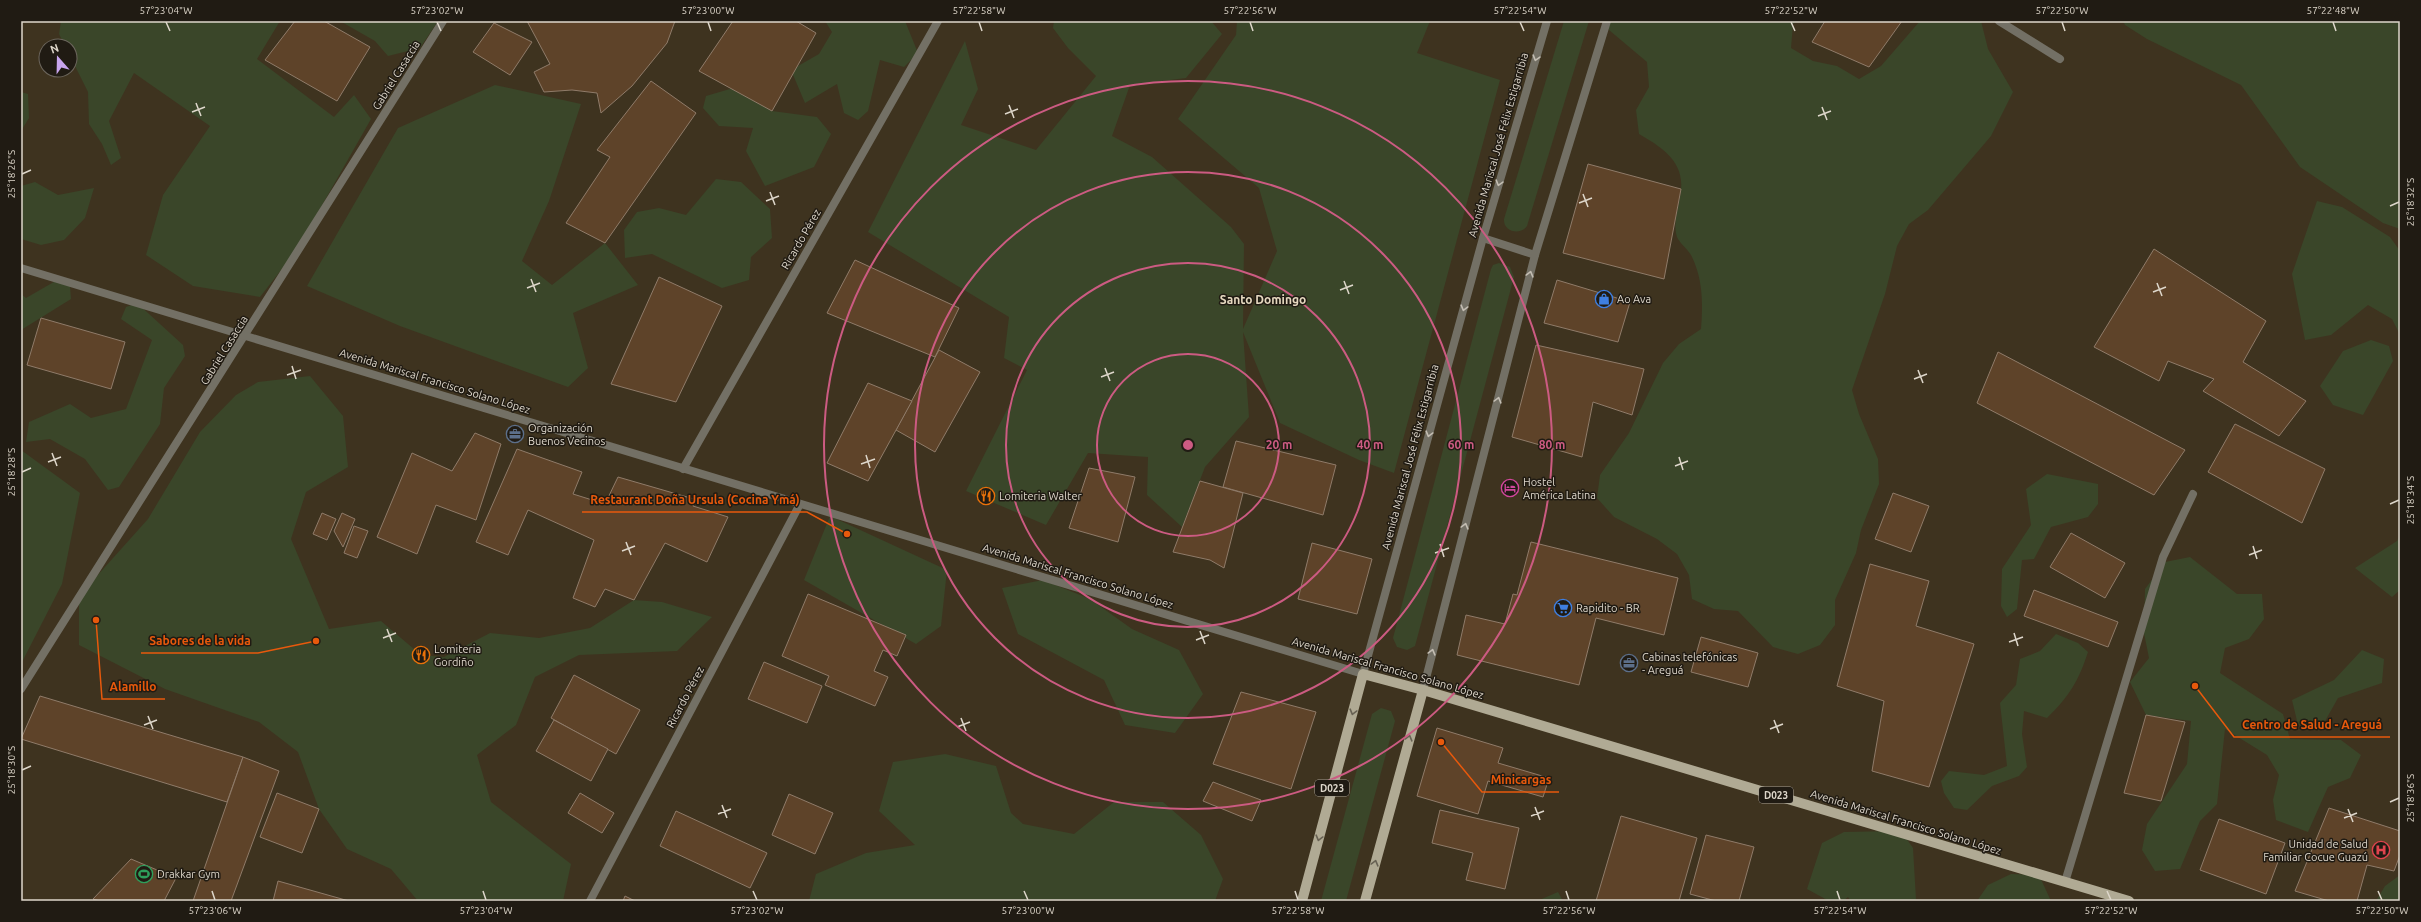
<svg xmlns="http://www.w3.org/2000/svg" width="2421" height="922" font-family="Ubuntu,sans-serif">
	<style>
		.green { fill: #3a4629 }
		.building { fill: #5e4329; stroke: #8f7b69 }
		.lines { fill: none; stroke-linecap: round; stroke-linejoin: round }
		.service { stroke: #737065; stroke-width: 8 }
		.minor { stroke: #737065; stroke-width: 8 }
		.tertiary { stroke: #737065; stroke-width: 8 }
		.primary { stroke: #b0aa94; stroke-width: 10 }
		.oneway { stroke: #c3bdb2 }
		.oneway2 { stroke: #686254 }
		.ticks { fill: none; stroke: #ded7cb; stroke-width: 1.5 }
		.ring { fill: none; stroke: #cc5b82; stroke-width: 2 }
		.labels { text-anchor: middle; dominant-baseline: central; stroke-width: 3; stroke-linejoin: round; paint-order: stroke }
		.shield { fill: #201b13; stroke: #a59f94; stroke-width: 1 }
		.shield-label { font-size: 10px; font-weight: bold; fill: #ded7cb }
		.street-label { font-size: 11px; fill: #ded7cb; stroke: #201b13 }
		.poi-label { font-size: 11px; fill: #ded7cb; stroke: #201b13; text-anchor: start }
		.neighbourhood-label { font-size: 12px; font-weight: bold; fill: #e6d9c0; stroke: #201b13 }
		.centre { fill: #cc5b82; stroke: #201b13; stroke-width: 2 }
		.ring-label { font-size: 12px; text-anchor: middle; font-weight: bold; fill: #cc5b82; stroke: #201b13; stroke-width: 3; stroke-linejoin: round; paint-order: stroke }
		.leader { fill: none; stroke: #e8590c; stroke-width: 1.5 }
		.callout-dot { fill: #e8590c; stroke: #201b13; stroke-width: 1.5 }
		.callout-label { font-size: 12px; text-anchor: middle; font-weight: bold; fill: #e8590c; stroke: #201b13; stroke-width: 3; stroke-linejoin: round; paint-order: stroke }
		.neatline { fill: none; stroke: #ded7cb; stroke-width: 1.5 }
		.ticks-label { font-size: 10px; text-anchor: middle; fill: #ded7cb }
	</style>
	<rect width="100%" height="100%" fill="#3e331f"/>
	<g class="green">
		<polygon points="61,21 280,21 257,59 334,117 354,95 371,119 296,251 260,297 193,286 146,255 163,195 210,126 134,73 109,121 121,158 111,165 102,144 89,124 88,92 70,56 70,46 65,46 59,34"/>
		<polygon points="340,21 438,21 420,48 388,56 375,41"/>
		<polygon points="825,21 905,21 918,53 904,67 880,60 868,111 858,120 844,113 837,84 805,103 791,70 819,54 832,32"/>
		<polygon points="1054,21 1211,21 1222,34 1186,78 1130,85 1112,136 1152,157 1231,227 1244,244 1243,329 1277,251 1259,188 1178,119 1236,35 1237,21 1430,21 1417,53 1500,80 1394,473 1359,460 1280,423 1243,332 1249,417 1205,467 1182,527 1147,495 1148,457 1088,453 1046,525 966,491 1027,370 1004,358 1009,317 868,232 965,41 978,89 961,125 1036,150 1096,76 1068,48 1053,28"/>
		<path d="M1564,21H1589L1527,226C1520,236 1503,232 1504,219Z"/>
		<path d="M1606,21H1796L1793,24L1791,48L1813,61L1837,66L1859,79L1881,66L1920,21H1981L1988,49L2013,92L1991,136L1928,210L1909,224L1897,246L1885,294L1852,390L1859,414L1878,459L1879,484L1861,530L1856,553L1835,600V625L1820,645L1798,654L1773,647L1738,611L1714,609L1692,599L1689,575L1677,554L1657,539L1614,517L1597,498L1600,475L1629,433L1663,363L1679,344L1701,329C1703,304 1703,280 1692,257C1689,250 1680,244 1677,237C1672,221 1680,205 1681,189C1684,161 1660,146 1639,134L1636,110L1649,87L1647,62L1609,30Z"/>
		<polygon points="2123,21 2400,21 2400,229 2383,223 2300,167 2241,85 2147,39 2125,25"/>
		<polygon points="495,85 581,104 549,201 522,261 552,285 605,243 638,285 573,313 588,368 568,387 400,326 307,286 398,128"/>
		<polygon points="740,86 772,111 817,117 831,134 814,167 765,186 746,151 753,128 719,126 703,108 706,96"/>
		<polygon points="21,92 28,94 29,118 21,131"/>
		<polygon points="716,179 741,182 770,209 772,238 751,257 749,280 722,288 652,254 625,258 624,230 637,212 659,208 686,215"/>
		<polygon points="35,182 58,195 94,188 85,218 64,240 41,245 21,239 21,186"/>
		<polygon points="2317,201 2342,207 2390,237 2400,251 2400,335 2392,319 2368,305 2331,335 2305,340 2292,274"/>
		<polygon points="1499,263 1510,267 1514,277 1415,646 1407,650 1397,647 1393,638 1491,269 1493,265"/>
		<polygon points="59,279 70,286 71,299 21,330 21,294 26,298"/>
		<polygon points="137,303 183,345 185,356 164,388 160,424 119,487 108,490 85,459 50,439 26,442 29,422 70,404 91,418 126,409 152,340 121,319 126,307"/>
		<polygon points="2371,340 2389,346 2393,361 2363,415 2333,405 2320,386 2343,351"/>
		<polygon points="310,376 343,416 348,467 306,492 291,539 329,629 381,621 421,655 444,657 490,633 539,638 590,628 634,600 662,602 712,617 677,651 579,655 535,677 516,725 477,755 491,802 571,864 563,901 418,901 391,869 347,849 319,809 298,752 259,722 165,689 79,645 79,596 148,519 200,432 236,395 258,382"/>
		<polygon points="21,450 80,493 62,584 21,664"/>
		<polygon points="2047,474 2098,484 2098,504 2088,517 2051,527 2034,559 2022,560 2017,609 2007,617 2001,606 2002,569 2031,525 2026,489"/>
		<polygon points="830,516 947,570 941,626 916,644 804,580"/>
		<polygon points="2400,535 2400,590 2392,597 2355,568 2397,541"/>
		<polygon points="2190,557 2237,594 2262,594 2264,619 2249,639 2225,648 2220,673 2283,714 2290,739 2341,740 2361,755 2350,778 2328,787 2308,832 2276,820 2273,800 2279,775 2267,755 2225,729 2217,804 2200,821 2180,869 2155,871 2142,850 2147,824 2187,764 2191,721 2146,715 2130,682 2149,658 2144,633 2145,589 2165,562"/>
		<polygon points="1043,580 1090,599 1132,629 1179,650 1203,694 1175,733 1125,725 1104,680 1018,634 1002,588"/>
		<path d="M2056,634L2078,643L2088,652C2079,680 2069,697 2047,718L2024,711L2022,734L2027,767L2019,776L1992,786L1967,810L1954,808L1944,793L1941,781L1949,771L1984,775L2007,766L2000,703L2016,685L2020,659L2040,651Z"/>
		<polygon points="2362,650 2384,659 2382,683 2338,698 2320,730 2298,725 2292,700 2334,680"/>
		<polygon points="1381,708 1391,711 1395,721 1346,901 1321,901 1372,714"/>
		<polygon points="945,754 996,766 1011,813 1023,824 1074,834 1114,802 1163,802 1201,835 1223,879 1215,901 809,901 816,874 866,853 915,845 879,811 893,762"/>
		<polygon points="1896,831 1906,838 1913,848 1916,899 1912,901 1851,901 1848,897 1843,901 1829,901 1807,889 1822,843 1844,832"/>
		<polygon points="2011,874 2039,875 2051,901 1977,901 1988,885"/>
		<polygon points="2400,875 2400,901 2376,901 2385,886"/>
		<polygon points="1558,892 1563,901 1537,901"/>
	</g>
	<g class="building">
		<polygon points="295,21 324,21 370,47 337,101 265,60"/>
		<polygon points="527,21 675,21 667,43 632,86 601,113 597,93 572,90 544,92 534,72 550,64"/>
		<polygon points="733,21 796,21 816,33 772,111 699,71"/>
		<polygon points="1825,21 1902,21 1869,67 1812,42"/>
		<polygon points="494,23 532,42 510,75 473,52"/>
		<polygon points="651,81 696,113 605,243 566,223 610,157 597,150"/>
		<polygon points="1588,164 1681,189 1664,279 1563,253"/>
		<polygon points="2154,249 2266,321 2243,362 2306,401 2279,436 2203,391 2214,379 2168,361 2159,381 2094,347"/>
		<polygon points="855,260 959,308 935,357 827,313"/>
		<polygon points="659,277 722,306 676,402 611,384"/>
		<polygon points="1557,280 1630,302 1618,342 1544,323"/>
		<polygon points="41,318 125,342 111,389 27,365"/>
		<polygon points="1536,345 1644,369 1632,415 1593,402 1582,457 1512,437"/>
		<polygon points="939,350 980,372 935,452 896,430"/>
		<polygon points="1998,352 2185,450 2154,495 1977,403"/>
		<polygon points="868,383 912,401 868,481 827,463"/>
		<polygon points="2235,424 2325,469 2302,523 2208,472"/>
		<polygon points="475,433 501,444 476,520 436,505 417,554 377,537 412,453 452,471"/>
		<polygon points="1236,441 1336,465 1323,515 1223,487"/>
		<polygon points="517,449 582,472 573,494 605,504 618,477 694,499 693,506 728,517 707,562 665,543 634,600 605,589 595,607 573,598 594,540 528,510 508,555 476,542"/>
		<polygon points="1089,468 1135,477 1118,542 1069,528"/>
		<polygon points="1200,481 1243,493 1224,568 1210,560 1173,552"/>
		<polygon points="1893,493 1929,506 1911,552 1875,539"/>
		<polygon points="322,513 336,519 327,540 313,534"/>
		<polygon points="342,513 355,519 343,547 334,531"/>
		<polygon points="354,526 368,531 357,558 344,553"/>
		<polygon points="2071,533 2125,563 2105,598 2050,567"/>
		<polygon points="1531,542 1678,578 1664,635 1596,618 1579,685 1457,655 1466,615 1505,624 1513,594 1517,595"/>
		<polygon points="1312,543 1372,559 1357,614 1298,599"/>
		<polygon points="1870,564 1929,581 1916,626 1974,644 1929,787 1872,771 1884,701 1837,686"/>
		<polygon points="2034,590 2118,622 2108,647 2024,616"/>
		<polygon points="808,594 906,635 897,656 883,650 874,671 888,677 875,706 825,685 829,676 782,656"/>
		<polygon points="1701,637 1758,653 1748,687 1691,672"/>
		<polygon points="764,662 822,686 807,723 748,699"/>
		<polygon points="574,675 640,710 616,754 551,718"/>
		<polygon points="1241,692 1316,712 1291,789 1213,764"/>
		<polygon points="40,696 243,757 227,802 21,739"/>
		<polygon points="2146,715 2185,722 2161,801 2124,793"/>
		<polygon points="554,720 608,749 591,781 536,751"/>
		<polygon points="1437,728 1503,748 1498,763 1549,778 1543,797 1488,781 1478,814 1417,796"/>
		<polygon points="243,757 279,771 231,901 193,901"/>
		<polygon points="1213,782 1261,800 1252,821 1203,801"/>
		<polygon points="277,793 319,809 302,853 260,837"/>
		<polygon points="580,793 614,813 602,833 568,813"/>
		<polygon points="789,794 833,813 815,854 772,835"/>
		<polygon points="2329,808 2400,831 2400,855 2394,871 2367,865 2357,901 2329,901 2295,891"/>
		<polygon points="1440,810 1519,828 1505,889 1466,880 1473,853 1432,843"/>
		<polygon points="676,811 767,853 750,888 660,846"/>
		<polygon points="1621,816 1697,838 1679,901 1596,901"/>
		<polygon points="2219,819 2285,843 2266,894 2200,870"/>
		<polygon points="1706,835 1754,847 1739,901 1716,901 1690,894"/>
		<polygon points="131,859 176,878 164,901 100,901 93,899"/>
		<polygon points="278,881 349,901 273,901"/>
		<polygon points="625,896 635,901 623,901"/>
	</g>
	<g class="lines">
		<polyline class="service" points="1483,238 1535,255"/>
		<g class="minor">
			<polyline points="1999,21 2060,59"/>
			<polyline points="683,469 938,21"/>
			<polyline points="1363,674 1483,238 1547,21"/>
			<polyline points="21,689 443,21"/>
			<polyline points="1423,690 1535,255 1607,21"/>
			<polyline points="2065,882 2163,557 2193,494"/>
			<polyline points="590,901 800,504"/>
		</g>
		<polyline class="tertiary" points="21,268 1363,674"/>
		<g class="primary">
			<polyline points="1302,901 1363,674 1423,690 2129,901"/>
			<polyline points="1365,901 1423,690"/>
		</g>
	</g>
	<defs><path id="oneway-chevron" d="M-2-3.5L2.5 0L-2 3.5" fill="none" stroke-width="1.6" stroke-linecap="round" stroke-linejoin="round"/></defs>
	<g class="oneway">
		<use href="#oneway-chevron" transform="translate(1536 58) rotate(106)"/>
		<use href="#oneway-chevron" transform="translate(1499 183) rotate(106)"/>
		<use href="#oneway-chevron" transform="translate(1530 274) rotate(-75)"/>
		<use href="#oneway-chevron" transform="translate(1464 308) rotate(105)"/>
		<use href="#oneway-chevron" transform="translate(1498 400) rotate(-75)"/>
		<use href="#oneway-chevron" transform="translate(1429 434) rotate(105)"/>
		<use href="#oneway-chevron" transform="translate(1465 526) rotate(-75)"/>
		<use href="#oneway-chevron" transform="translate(1432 652) rotate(-75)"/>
	</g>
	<g class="oneway2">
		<use href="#oneway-chevron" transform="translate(1353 712) rotate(105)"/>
		<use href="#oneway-chevron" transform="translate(1409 738) rotate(-75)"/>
		<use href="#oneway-chevron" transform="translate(1319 838) rotate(105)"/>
		<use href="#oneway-chevron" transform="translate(1375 863) rotate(-75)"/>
	</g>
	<path class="ticks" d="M166,22L170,31M437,22L441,31M708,22L711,31M979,22L982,31M1250,22L1253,31M1520,22L1524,31M1791,22L1795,31M2062,22L2065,31M2333,22L2336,31M196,103L201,116M1009,105L1014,118M1822,107L1827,120M192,112L205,107M1005,114L1018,109M1818,116L1831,111M22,174L31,170M770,192L775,205M1583,194L1588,207M766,201L779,196M1579,203L1592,198M2390,206L2399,202M531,279L536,292M1344,281L1349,294M2157,283L2162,296M527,288L540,283M1340,290L1353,285M2153,292L2166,287M292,366L296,379M1105,368L1110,381M1918,370L1923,383M287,375L301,370M1101,377L1114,372M1914,379L1927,374M52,453L57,466M866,455L870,468M1679,457L1683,470M48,462L61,457M861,464L875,459M1675,466L1688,461M22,472L31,468M2390,504L2399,500M626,542L631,555M1440,544L1444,557M2253,546L2257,559M622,551L635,546M1435,553L1449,548M2249,555L2262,550M387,629L392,642M1200,631L1205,644M2014,633L2018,646M383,638L396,633M1196,640L1209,635M2009,642L2023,637M148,716L153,729M961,718L966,731M1774,720L1779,733M144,725L157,720M957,727L970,722M1770,729L1783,724M22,770L31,766M2390,802L2399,798M722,805L727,818M1535,807L1540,820M2348,809L2353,822M718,814L731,809M1531,816L1544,811M2344,818L2357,813M212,891L215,900M483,891L486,900M753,891L757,900M1024,891L1028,900M1295,891L1298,900M1566,891L1569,900M1837,891L1840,900M2107,891L2111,900M2378,891L2382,900"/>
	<g class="ring">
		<circle cx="1188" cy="445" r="91"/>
		<circle cx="1188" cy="445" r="182"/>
		<circle cx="1188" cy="445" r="273"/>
		<circle cx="1188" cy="445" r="364"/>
	</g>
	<defs>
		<symbol id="shop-ring" viewBox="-11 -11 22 22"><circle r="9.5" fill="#201b13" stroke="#3f7fe0" stroke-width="1.5"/><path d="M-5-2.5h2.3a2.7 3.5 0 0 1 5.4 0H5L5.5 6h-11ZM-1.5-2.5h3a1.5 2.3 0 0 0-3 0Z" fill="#3f7fe0"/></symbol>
		<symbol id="office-ring" viewBox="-11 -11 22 22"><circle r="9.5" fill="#201b13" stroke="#5c6f8a" stroke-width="1.5"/><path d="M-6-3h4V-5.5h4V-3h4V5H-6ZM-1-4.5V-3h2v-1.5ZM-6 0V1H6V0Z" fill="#5c6f8a"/></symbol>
		<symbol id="hotel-ring" viewBox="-11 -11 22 22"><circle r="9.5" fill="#201b13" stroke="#d1479c" stroke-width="1.5"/><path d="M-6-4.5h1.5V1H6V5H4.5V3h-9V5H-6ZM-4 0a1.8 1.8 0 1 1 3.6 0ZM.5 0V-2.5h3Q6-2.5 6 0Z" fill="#d1479c"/></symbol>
		<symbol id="restaurant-ring" viewBox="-11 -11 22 22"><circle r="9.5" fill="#201b13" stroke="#e8710a" stroke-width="1.5"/><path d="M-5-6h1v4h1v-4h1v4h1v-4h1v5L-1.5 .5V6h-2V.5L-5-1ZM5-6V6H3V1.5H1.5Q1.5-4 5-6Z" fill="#e8710a"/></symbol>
		<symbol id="supermarket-ring" viewBox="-11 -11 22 22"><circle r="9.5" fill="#201b13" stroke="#3f7fe0" stroke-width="1.5"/><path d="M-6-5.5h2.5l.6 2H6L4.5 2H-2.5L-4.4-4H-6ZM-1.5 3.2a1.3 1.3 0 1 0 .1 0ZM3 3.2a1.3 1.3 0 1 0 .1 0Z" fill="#3f7fe0"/></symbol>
		<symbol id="hospital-ring" viewBox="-11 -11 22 22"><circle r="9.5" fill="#201b13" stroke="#e0444e" stroke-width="1.5"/><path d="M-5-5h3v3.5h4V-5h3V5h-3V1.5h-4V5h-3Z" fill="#e0444e"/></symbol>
		<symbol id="stadium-ring" viewBox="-11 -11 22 22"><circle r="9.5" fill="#201b13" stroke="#2e9e5b" stroke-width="1.5"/><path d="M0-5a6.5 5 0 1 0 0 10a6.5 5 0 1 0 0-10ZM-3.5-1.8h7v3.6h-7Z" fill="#2e9e5b"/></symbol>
	</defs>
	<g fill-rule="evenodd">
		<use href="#shop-ring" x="1594" y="289" width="20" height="20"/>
		<use href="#office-ring" x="505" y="424" width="20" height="20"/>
		<use href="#hotel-ring" x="1500" y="478" width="20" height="20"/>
		<use href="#restaurant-ring" x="976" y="486" width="20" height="20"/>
		<use href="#supermarket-ring" x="1553" y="598" width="20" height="20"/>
		<use href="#restaurant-ring" x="411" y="645" width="20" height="20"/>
		<use href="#office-ring" x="1619" y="653" width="20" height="20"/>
		<use href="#hospital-ring" x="2371" y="840" width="20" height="20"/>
		<use href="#stadium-ring" x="134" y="864" width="20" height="20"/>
	</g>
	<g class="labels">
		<g class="shield">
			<rect x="1315" y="780" width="34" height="16" rx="3"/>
			<rect x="1759" y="787" width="34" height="16" rx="3"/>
		</g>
		<g class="shield-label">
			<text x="1332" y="788">D023</text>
			<text x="1776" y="795">D023</text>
		</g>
		<g class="street-label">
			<text transform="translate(396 75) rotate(-58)">Gabriel Casaccia</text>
			<text transform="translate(1498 145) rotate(-74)">Avenida Mariscal José Félix Estigarribia</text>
			<text transform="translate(801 239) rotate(-60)">Ricardo Pérez</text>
			<text transform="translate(224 350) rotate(-58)">Gabriel Casaccia</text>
			<text transform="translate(435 381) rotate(17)">Avenida Mariscal Francisco Solano López</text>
			<text transform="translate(1410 457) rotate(-75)">Avenida Mariscal José Félix Estigarribia</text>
			<text transform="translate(1078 576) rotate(17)">Avenida Mariscal Francisco Solano López</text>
			<text transform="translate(1388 668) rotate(16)">Avenida Mariscal Francisco Solano López</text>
			<text transform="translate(685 697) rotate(-62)">Ricardo Pérez</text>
			<text transform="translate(1906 822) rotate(17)">Avenida Mariscal Francisco Solano López</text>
		</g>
		<g class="poi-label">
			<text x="1617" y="299">Ao Ava</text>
			<text x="528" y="428">Organización<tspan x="528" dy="13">Buenos Vecinos</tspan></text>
			<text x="1523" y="482">Hostel<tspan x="1523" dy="13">América Latina</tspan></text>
			<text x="999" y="496">Lomiteria Walter</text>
			<text x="1576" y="608">Rapidito - BR</text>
			<text x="434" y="649">Lomiteria<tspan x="434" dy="13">Gordiño</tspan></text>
			<text x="1642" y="657">Cabinas telefónicas<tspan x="1642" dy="13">- Areguá</tspan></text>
			<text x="2368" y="844" text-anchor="end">Unidad de Salud<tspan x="2368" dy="13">Familiar Cocue Guazú</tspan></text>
			<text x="157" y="874">Drakkar Gym</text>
		</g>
		<g class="neighbourhood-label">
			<text x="1263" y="299">Santo Domingo</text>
		</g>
	</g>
	<circle cx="1188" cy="445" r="6" class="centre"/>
	<g class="ring-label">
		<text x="1279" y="449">20 m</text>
		<text x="1370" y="449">40 m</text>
		<text x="1461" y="449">60 m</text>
		<text x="1552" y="449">80 m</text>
	</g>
	<path class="leader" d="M847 534L807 512H582M316 641L258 653H141M96 620L102 699H165M2195 686L2234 737H2390M1441 742L1482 792H1559"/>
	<g class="callout-dot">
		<circle cx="847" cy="534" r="4"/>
		<circle cx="316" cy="641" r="4"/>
		<circle cx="96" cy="620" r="4"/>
		<circle cx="2195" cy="686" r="4"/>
		<circle cx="1441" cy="742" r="4"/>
	</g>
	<g class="callout-label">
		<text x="695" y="504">Restaurant Doña Ursula (Cocina Ymá)</text>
		<text x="200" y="645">Sabores de la vida</text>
		<text x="133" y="691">Alamillo</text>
		<text x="2312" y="729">Centro de Salud - Areguá</text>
		<text x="1521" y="784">Minicargas</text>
	</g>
	<rect width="2421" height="922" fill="none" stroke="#201b13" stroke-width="44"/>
	<g transform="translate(58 58) rotate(340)"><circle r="19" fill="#201b13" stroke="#6c665d"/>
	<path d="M0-3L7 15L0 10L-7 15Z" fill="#c8a5ee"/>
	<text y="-6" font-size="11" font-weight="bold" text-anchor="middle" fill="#ded7cb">N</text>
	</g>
	<rect x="22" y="22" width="2377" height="878" class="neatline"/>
	<g class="ticks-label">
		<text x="166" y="14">57°23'04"W</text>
		<text x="437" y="14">57°23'02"W</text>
		<text x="708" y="14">57°23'00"W</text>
		<text x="979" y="14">57°22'58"W</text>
		<text x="1250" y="14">57°22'56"W</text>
		<text x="1520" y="14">57°22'54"W</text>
		<text x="1791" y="14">57°22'52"W</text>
		<text x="2062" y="14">57°22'50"W</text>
		<text x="2333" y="14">57°22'48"W</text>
		<text transform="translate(11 174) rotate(-90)" y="4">25°18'26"S</text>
		<text transform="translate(2410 202) rotate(-90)" y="4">25°18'32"S</text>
		<text transform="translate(11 472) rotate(-90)" y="4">25°18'28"S</text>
		<text transform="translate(2410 500) rotate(-90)" y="4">25°18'34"S</text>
		<text transform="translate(11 770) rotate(-90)" y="4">25°18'30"S</text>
		<text transform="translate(2410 798) rotate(-90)" y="4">25°18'36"S</text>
		<text x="215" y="914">57°23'06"W</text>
		<text x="486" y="914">57°23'04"W</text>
		<text x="757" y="914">57°23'02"W</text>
		<text x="1028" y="914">57°23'00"W</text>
		<text x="1298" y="914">57°22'58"W</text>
		<text x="1569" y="914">57°22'56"W</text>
		<text x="1840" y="914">57°22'54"W</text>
		<text x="2111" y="914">57°22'52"W</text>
		<text x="2382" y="914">57°22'50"W</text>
	</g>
</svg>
